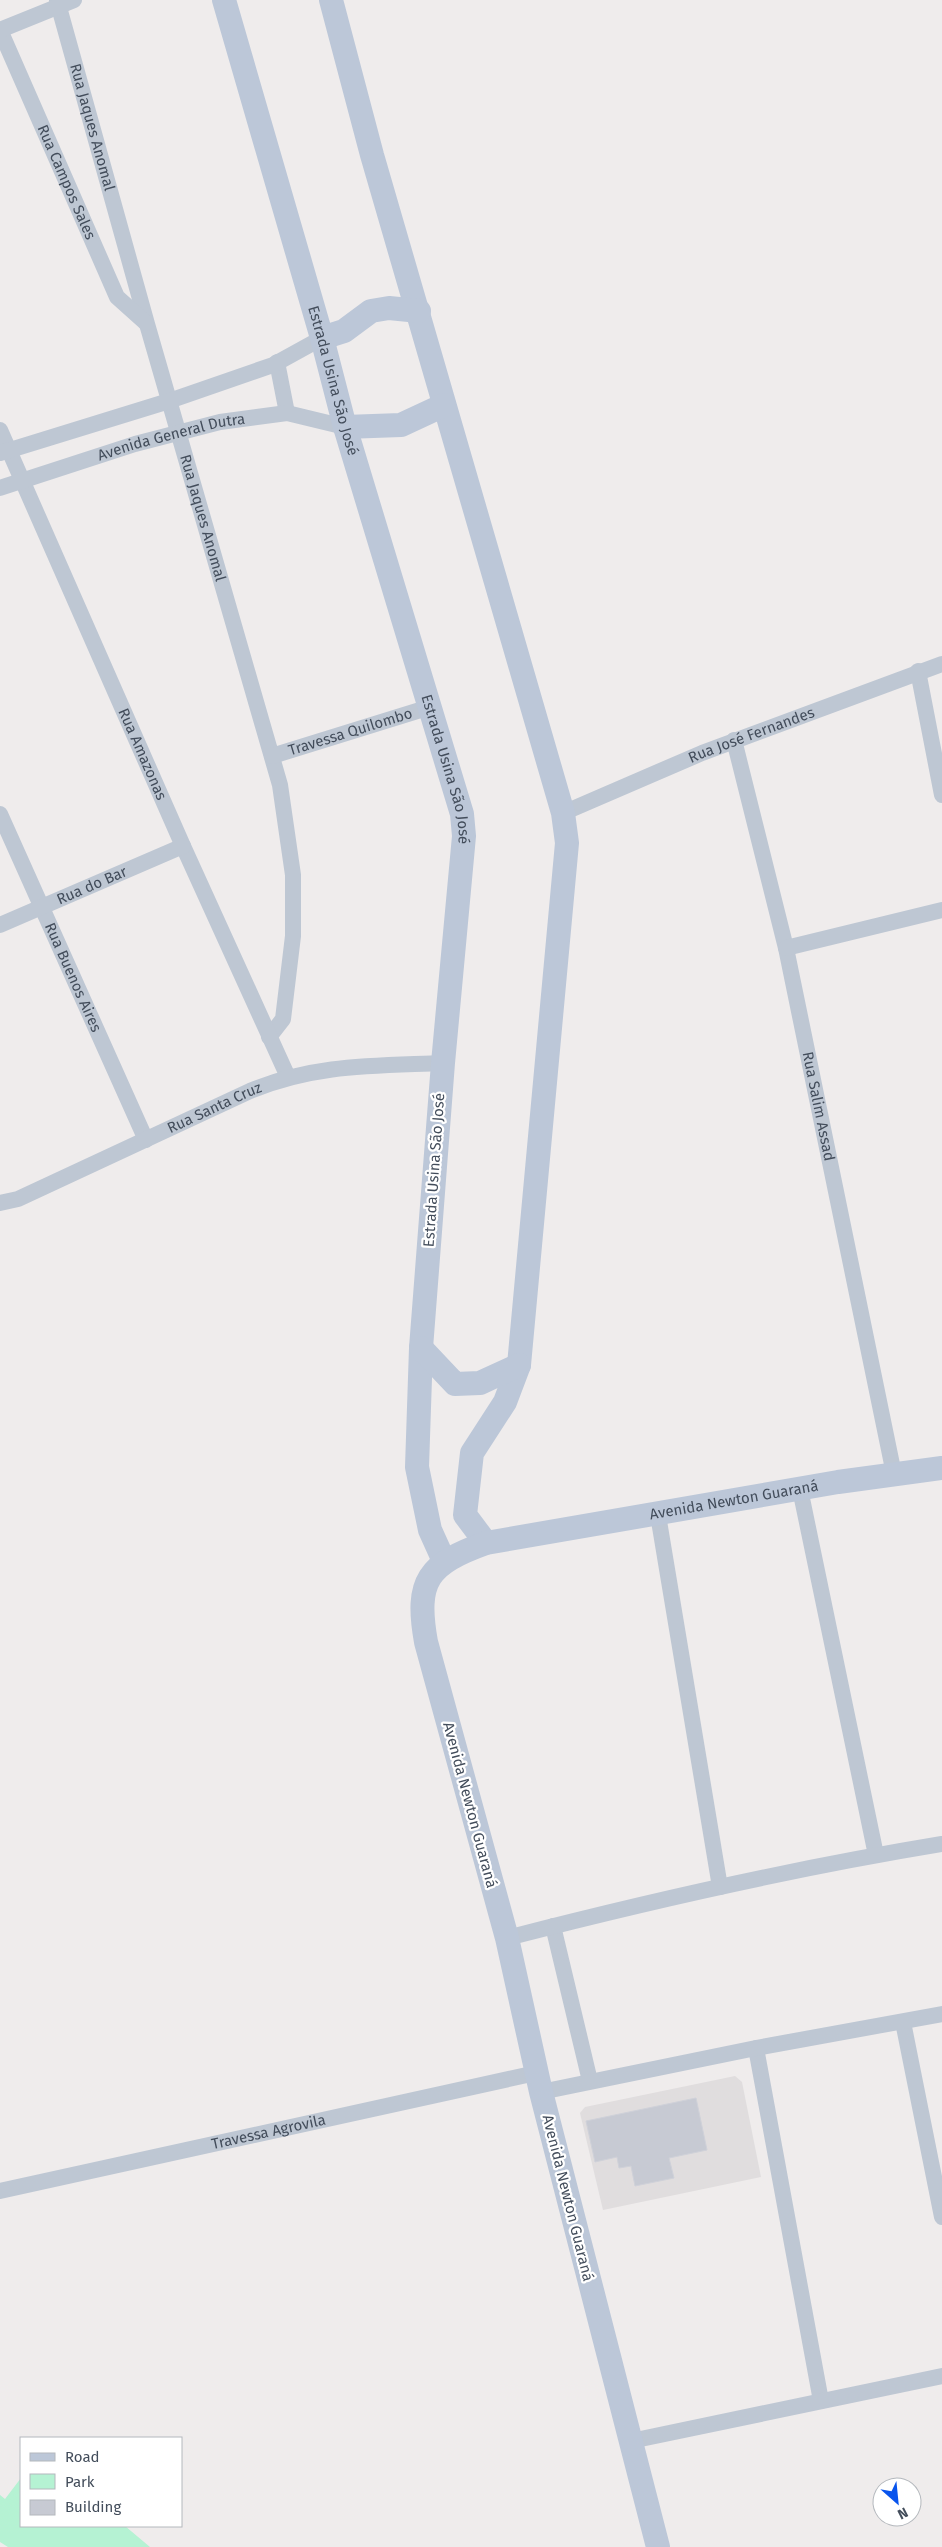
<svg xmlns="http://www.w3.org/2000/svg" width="942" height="2547" font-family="'Fira Sans',sans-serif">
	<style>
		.education { fill: #e0ddde }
		.green { fill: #b5f2d3 }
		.building { fill: #c7cad3; stroke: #cfd1d9 }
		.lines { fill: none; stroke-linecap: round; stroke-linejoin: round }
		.street { stroke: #bec7d3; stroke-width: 16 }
		.secondary { stroke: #bcc7d8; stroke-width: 24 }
		.labels { text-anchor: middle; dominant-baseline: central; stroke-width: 4.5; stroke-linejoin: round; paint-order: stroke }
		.street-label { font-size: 15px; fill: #434d5b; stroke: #fff }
	</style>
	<rect width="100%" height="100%" fill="#efecec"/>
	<polygon class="education" points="735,2076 742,2082 761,2177 603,2210 580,2113 585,2107"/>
	<polygon class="green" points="21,2478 21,2526 125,2526 150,2547 8,2547 0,2542 0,2495 5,2499"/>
	<polygon class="building" points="696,2098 707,2150 669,2158 674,2178 635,2186 631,2166 619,2168 617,2157 595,2162 586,2121"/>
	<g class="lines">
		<g class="street">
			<path id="s1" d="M57,0L147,324L280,785L293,875V936L283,1019L269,1037"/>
			<path id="s2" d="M0,30L117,297L146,323"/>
			<polyline points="0,30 74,0"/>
			<polyline points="277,362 287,413"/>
			<path id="s3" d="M0,430L183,846L288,1077"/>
			<polyline points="0,453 169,401 273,365 322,338"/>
			<path id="s4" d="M0,488L135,444L220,422L287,413L345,427"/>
			<polyline points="918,671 942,795"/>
			<path id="s5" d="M734,740L786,948L894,1474"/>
			<path id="s6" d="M272,756L430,707"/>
			<path id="s7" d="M563,813L702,753L942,664"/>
			<path id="s8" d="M0,814L146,1140"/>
			<path id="s9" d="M0,925L183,846"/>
			<polyline points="786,948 942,910"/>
			<path id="s10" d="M0,1203L18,1199L250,1091C315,1064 374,1066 443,1063"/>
			<polyline points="800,1489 876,1855"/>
			<polyline points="658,1515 720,1887"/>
			<polyline points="553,1926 590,2081"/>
			<path d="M507,1938C650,1901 796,1868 942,1844"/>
			<polyline points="903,2022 942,2217"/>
			<polyline points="756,2048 821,2401"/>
			<polyline points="541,2092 756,2048 942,2014"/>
			<path id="s11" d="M0,2191L536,2073"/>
			<polyline points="631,2441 942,2376"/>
		</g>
		<g class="secondary">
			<path id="s12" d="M224,0L322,338L345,427L462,814L464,836L443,1063L421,1348L417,1467L430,1530L444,1561"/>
			<polyline points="331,0 372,155 563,813 567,843 519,1365 505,1402 472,1453 465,1515 486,1543"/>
			<polyline points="322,338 344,331 371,311 389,308 419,311"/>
			<polyline points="345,427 401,425 444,405"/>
			<polyline points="421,1348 455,1384 480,1383 519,1365"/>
			<path id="s13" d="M658,2547L541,2092L507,1938L426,1642C415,1580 428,1564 486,1543L838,1482L942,1468"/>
		</g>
	</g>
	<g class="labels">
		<g class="street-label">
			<text stroke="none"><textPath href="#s1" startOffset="132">Rua Jaques Anomal</textPath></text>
			<text stroke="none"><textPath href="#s2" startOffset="166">Rua Campos Sales</textPath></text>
			<text stroke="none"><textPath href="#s12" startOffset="396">Estrada Usina São José</textPath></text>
			<text stroke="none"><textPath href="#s4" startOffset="179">Avenida General Dutra</textPath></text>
			<text stroke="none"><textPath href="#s1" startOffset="538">Rua Jaques Anomal</textPath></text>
			<text stroke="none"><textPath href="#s6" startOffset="82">Travessa Quilombo</textPath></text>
			<text stroke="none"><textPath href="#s7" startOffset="204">Rua José Fernandes</textPath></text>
			<text stroke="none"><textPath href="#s3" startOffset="354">Rua Amazonas</textPath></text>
			<text stroke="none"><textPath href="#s12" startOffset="801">Estrada Usina São José</textPath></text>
			<text stroke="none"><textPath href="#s9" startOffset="100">Rua do Bar</textPath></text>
			<text stroke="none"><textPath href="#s8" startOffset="179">Rua Buenos Aires</textPath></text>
			<text stroke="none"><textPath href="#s5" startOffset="376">Rua Salim Assad</textPath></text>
			<text stroke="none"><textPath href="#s10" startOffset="235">Rua Santa Cruz</textPath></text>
			<text transform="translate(434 1170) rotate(-86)">Estrada Usina São José</text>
			<text stroke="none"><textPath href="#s13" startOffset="1319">Avenida Newton Guaraná</textPath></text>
			<text transform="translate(470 1805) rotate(75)">Avenida Newton Guaraná</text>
			<text stroke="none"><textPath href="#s11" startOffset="275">Travessa Agrovila</textPath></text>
			<text transform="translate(568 2198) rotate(76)">Avenida Newton Guaraná</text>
		</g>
	</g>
	<rect x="20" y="2437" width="162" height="90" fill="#ffffff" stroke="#b4b8bd"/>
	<rect x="30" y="2453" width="25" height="8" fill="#bcc7d8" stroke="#b4b8bd"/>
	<text x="65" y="2462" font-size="15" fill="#434d5b">Road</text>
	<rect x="30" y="2474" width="25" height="15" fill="#b5f2d3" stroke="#b4b8bd"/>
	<text x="65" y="2487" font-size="15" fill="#434d5b">Park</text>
	<rect x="30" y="2500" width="25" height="15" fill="#c7cad3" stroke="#b4b8bd"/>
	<text x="65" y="2512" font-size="15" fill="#434d5b">Building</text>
	<g transform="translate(897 2502) rotate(153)"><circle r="24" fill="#ffffff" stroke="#b4b8bd"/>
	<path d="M0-4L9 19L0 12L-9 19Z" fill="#0854ed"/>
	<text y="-8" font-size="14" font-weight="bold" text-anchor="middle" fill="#434d5b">N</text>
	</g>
</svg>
